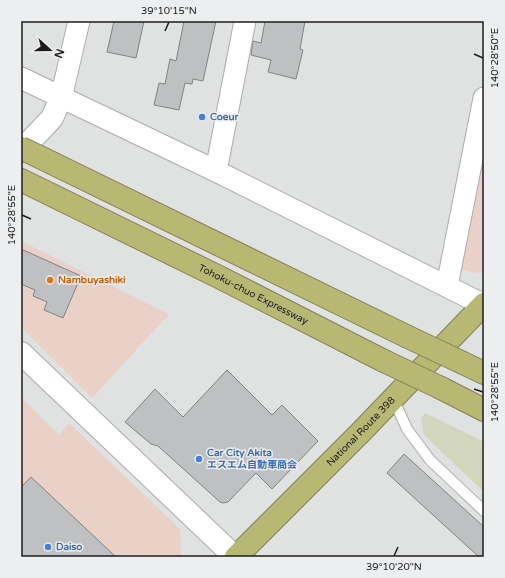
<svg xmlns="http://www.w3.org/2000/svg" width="505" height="578" font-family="'Varela Round','Noto Sans JP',sans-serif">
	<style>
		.commercial { fill: #e9d1c7 }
		.green { fill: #d1d6bc }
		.building { fill: #bfc0c1; stroke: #828384 }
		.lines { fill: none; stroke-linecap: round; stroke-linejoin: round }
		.lane-casing { stroke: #abacad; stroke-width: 12 }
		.street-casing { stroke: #abacad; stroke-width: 23 }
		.secondary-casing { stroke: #abacad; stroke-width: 24 }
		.highway-casing { stroke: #818254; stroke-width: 24 }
		.lane { stroke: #fff; stroke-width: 10 }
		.street { stroke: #fff; stroke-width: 21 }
		.secondary { stroke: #fff; stroke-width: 22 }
		.highway { stroke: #b7b972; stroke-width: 22 }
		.highway-bridge-casing { stroke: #818254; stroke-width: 24; stroke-linecap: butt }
		.highway-bridge { stroke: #b7b972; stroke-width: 22 }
		.ticks { fill: none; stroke: #1c1c1c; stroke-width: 1.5 }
		.shop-dot { fill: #3f7fe0; stroke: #edeeef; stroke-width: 1.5 }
		.food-dot { fill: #e8710a; stroke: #edeeef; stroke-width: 1.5 }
		.labels { text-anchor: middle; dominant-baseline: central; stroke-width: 3; stroke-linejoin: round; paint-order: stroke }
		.shop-label { font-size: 10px; font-weight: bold; fill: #366cbe; stroke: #edeeef; text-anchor: start }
		.food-label { font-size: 10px; font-weight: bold; fill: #c56008; stroke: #edeeef; text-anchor: start }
		.street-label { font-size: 10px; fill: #1c1c1c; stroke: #edeeef }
		.neatline { fill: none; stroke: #1c1c1c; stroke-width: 1.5 }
		.ticks-label { font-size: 10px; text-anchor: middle; fill: #1c1c1c }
	</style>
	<rect width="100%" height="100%" fill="#e0e1e1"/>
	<g class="commercial">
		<polygon points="484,145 484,272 477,273 457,269"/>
		<polygon points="21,241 169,314 92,398 21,327"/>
		<polygon points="21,397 59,435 69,423 180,529 181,557 21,557"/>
	</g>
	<polygon class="green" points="425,413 484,442 484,492 424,435 421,419"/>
	<g class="building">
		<polygon points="114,21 144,21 136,58 107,52"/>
		<polygon points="184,21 216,21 203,81 193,79 192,84 185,83 179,110 154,105 159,83 165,84 170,59 176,61"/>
		<polygon points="265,21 305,21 300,49 303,50 296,79 268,72 271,60 251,55 253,41 261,43"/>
		<polygon points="21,249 81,276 63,318 44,310 47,302 33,296 35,290 21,284"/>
		<polygon points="227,370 272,415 282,405 318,441 272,489 256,473 228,502 223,503 220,502 158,446 151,444 125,422 155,389 183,417"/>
		<polygon points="404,454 484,527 484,557 479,557 387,473"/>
		<polygon points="31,477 116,557 21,557 21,487"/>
	</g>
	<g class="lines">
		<defs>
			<polyline id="lane" points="393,398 407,429 430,460 484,511"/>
			<g id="street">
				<polyline points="21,78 216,171 484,305"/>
				<polyline points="61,98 79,21"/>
				<polyline points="216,171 245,21"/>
				<polyline points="447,286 484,98"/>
			</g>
			<g id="secondary">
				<polyline points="21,151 52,118 61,98"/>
				<polyline points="21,353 235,557"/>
			</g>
			<g id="highway">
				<polyline points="54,164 406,336"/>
				<path id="s1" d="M21,180L219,277L384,361"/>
				<polyline points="463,363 484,373"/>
				<polyline points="441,388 484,410"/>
				<path id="s2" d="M236,557L361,432L484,304"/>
			</g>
		</defs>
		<use href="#lane" class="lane-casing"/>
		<use href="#street" class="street-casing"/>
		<use href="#secondary" class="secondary-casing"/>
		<use href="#highway" class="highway-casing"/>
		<use href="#lane" class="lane"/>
		<use href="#street" class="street"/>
		<use href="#secondary" class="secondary"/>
		<use href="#highway" class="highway"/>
		<defs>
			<g id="highway-bridge">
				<polyline points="21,148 54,164"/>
				<polyline points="406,336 463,363"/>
				<polyline points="384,361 441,388"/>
			</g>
		</defs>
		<use href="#highway-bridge" class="highway-bridge-casing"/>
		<use href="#highway-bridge" class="highway-bridge"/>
	</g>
	<path class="ticks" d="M165,31L169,22M474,54L483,58M22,215L31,219M474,389L483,392M394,556L398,547"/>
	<g class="shop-dot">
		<circle cx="202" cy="117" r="4"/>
		<circle cx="199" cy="459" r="4"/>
		<circle cx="48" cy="547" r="4"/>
	</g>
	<circle class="food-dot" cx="50" cy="280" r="4"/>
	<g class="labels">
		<g class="shop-label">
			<text x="210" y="117">Coeur</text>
			<text x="207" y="453">Car City Akita<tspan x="207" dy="12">エスエム自動車商会</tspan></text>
			<text x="56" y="547">Daiso</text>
		</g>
		<g class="food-label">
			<text x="58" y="280">Nambuyashiki</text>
		</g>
		<g class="street-label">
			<text stroke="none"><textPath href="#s1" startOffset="259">Tohoku-chuo Expressway</textPath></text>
			<text stroke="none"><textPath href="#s2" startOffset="177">National Route 398</textPath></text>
		</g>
	</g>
	<rect width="505" height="578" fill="none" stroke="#edeeef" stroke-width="44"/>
	<g transform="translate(50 50) rotate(111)" stroke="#edeeef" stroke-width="3" paint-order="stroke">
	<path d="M0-3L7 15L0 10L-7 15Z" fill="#1c1c1c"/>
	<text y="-6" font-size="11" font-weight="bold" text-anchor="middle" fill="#1c1c1c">N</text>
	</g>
	<rect x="22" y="22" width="461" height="534" class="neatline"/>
	<g class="ticks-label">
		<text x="169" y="14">39°10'15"N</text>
		<text transform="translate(494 58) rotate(-90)" y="4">140°28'50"E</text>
		<text transform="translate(11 215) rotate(-90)" y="4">140°28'55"E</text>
		<text transform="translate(494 392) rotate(-90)" y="4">140°28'55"E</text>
		<text x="394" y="570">39°10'20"N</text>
	</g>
</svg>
